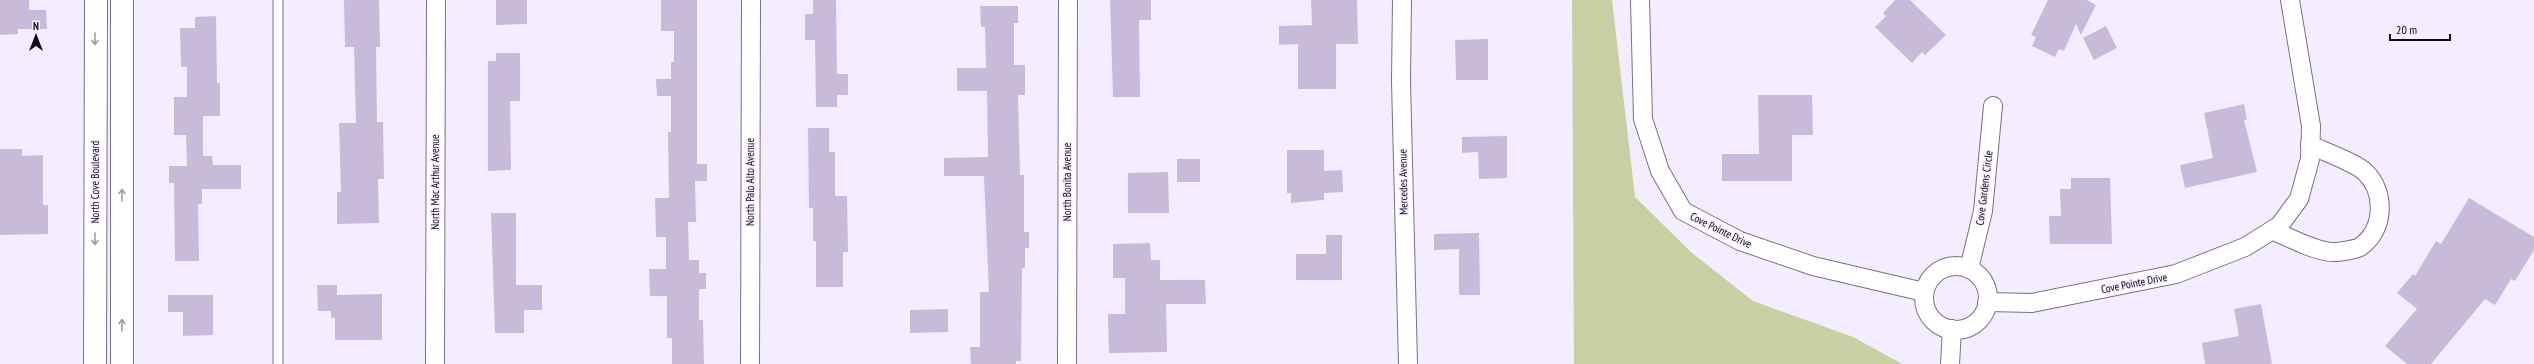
<svg xmlns="http://www.w3.org/2000/svg" width="2534" height="364" font-family="'PT Sans Narrow',sans-serif">
	<style>
		.green { fill: #c8cfa5 }
		.building { fill: #c8bbd9 }
		.lines { fill: none; stroke-linecap: round; stroke-linejoin: round }
		.service-casing { stroke: #7b6f8b; stroke-width: 11 }
		.minor-casing { stroke: #7b6f8b; stroke-width: 20 }
		.tertiary-casing { stroke: #7b6f8b; stroke-width: 24 }
		.service { stroke: #fff; stroke-width: 9 }
		.minor { stroke: #fff; stroke-width: 18 }
		.tertiary { stroke: #fff; stroke-width: 22 }
		.oneway { stroke: #9f9da1 }
		.labels { text-anchor: middle; dominant-baseline: central; stroke-width: 3; stroke-linejoin: round; paint-order: stroke }
		.street-label { font-size: 11px; fill: #100b15; stroke: #f4ecff }
	</style>
	<rect width="100%" height="100%" fill="#f4ecff"/>
	<polygon class="green" points="1572,0 1612,0 1635,197 1692,253 1753,301 1853,337 1902,364 1574,364"/>
	<g class="building">
		<polygon points="0,0 29,0 29,10 46,10 47,29 18,29 18,34 0,35"/>
		<polygon points="344,0 379,0 380,47 376,47 377,122 383,122 384,179 378,179 379,223 337,224 337,192 341,192 339,123 356,123 354,47 345,47"/>
		<polygon points="496,0 527,0 527,24 496,25"/>
		<polygon points="661,0 697,0 697,164 707,164 707,181 695,181 696,222 688,222 689,260 699,260 699,273 706,273 706,289 699,289 699,320 703,320 704,364 672,364 672,338 667,338 667,296 650,296 649,269 666,269 666,237 656,237 655,198 669,198 668,132 671,132 671,96 657,96 656,79 671,79 671,62 674,62 674,31 661,31"/>
		<polygon points="813,0 836,0 837,74 848,74 848,95 837,95 837,107 816,107 815,40 805,40 805,14 813,14"/>
		<polygon points="1110,0 1151,0 1151,20 1139,20 1140,97 1113,97"/>
		<polygon points="1311,0 1357,0 1358,44 1336,44 1336,89 1298,89 1298,44 1279,45 1279,26 1312,25"/>
		<polygon points="1895,0 1910,0 1946,35 1925,55 1922,52 1912,63 1875,27 1886,16 1883,13"/>
		<polygon points="2048,0 2087,0 2096,5 2081,35 2076,24 2064,51 2059,49 2055,57 2032,46 2036,37 2031,35"/>
		<polygon points="980,6 1018,6 1018,23 1014,23 1014,65 1025,65 1025,95 1018,95 1020,175 1024,175 1024,232 1029,232 1029,248 1025,248 1025,268 1022,268 1021,361 1016,361 1016,364 971,364 970,347 980,347 980,292 989,292 984,176 944,176 944,158 988,157 987,91 957,91 957,68 986,68 985,27 981,27"/>
		<polygon points="216,16 217,83 220,83 220,116 203,116 203,156 212,156 213,165 241,165 241,189 202,189 202,204 198,204 199,261 175,261 174,183 169,183 169,166 187,166 186,135 174,135 174,97 187,97 187,67 181,67 180,28 195,28 195,17"/>
		<polygon points="2106,26 2117,48 2094,60 2083,38"/>
		<polygon points="1488,39 1488,80 1456,80 1455,40"/>
		<polygon points="496,53 520,53 520,101 510,101 511,170 488,171 488,61 496,61"/>
		<polygon points="1758,95 1812,95 1813,135 1792,135 1792,181 1722,181 1722,154 1759,154"/>
		<polygon points="2244,104 2247,120 2244,120 2257,172 2185,188 2180,165 2213,158 2204,113"/>
		<polygon points="808,128 829,128 829,152 835,152 835,196 847,196 848,252 843,252 843,287 816,287 816,241 813,241 813,208 809,208"/>
		<polygon points="1507,136 1507,178 1479,179 1478,152 1462,153 1462,137"/>
		<polygon points="0,149 22,149 22,156 43,155 43,205 48,205 48,234 0,235"/>
		<polygon points="1287,150 1324,150 1324,171 1342,170 1343,192 1324,193 1324,200 1291,203 1291,193 1287,193"/>
		<rect x="1177" y="159" width="23" height="23"/>
		<polygon points="1168,172 1169,213 1128,213 1128,173"/>
		<polygon points="2071,178 2110,178 2112,244 2050,244 2049,216 2061,216 2060,189 2071,189"/>
		<polygon points="2469,198 2534,237 2534,250 2515,281 2511,279 2495,305 2485,299 2431,364 2407,364 2385,346 2417,309 2397,293 2413,274 2415,276 2436,241 2441,244"/>
		<polygon points="491,213 516,213 516,285 542,285 542,310 524,310 524,333 495,333"/>
		<polygon points="1479,233 1480,295 1459,295 1459,249 1434,250 1434,234"/>
		<polygon points="1326,235 1342,235 1342,280 1296,280 1296,254 1326,254"/>
		<polygon points="1150,243 1151,260 1160,260 1160,280 1205,280 1206,304 1166,304 1167,352 1109,353 1108,314 1125,314 1125,278 1113,278 1113,244"/>
		<polygon points="317,285 337,285 337,295 382,294 382,340 335,340 335,318 331,318 331,311 318,311"/>
		<polygon points="168,295 213,295 213,335 183,336 183,312 168,312"/>
		<polygon points="2261,304 2272,364 2205,364 2202,343 2239,336 2234,309"/>
		<polygon points="948,309 948,332 910,333 910,310"/>
	</g>
	<g class="lines">
		<defs>
			<polyline id="service" points="278,0 278,364"/>
			<g id="minor">
				<polyline points="1402,0 1401,81 1408,364"/>
				<polyline points="1640,0 1643,119 1660,171 1683,211 1740,241 1813,266 1924,292"/>
				<path d="M2272,230C2288,237 2316,252 2333,252C2339,252 2354,250 2360,247C2385,230 2386,192 2365,172C2356,163 2323,151 2310,145"/>
				<circle cx="1956" cy="298" r="32"/>
				<polyline points="1969,269 1983,211 1993,106"/>
				<polyline points="1987,302 2032,303 2176,274 2245,247 2279,226 2299,199 2310,159 2311,126 2290,0"/>
				<polyline points="435,364 436,0"/>
				<polyline points="750,364 751,0"/>
				<polyline points="1067,364 1068,0"/>
				<polyline points="1950,364 1952,329"/>
			</g>
			<g id="tertiary">
				<polyline points="95,364 96,0"/>
				<polyline points="122,364 122,0"/>
			</g>
		</defs>
		<use href="#service" class="service-casing"/>
		<use href="#minor" class="minor-casing"/>
		<use href="#tertiary" class="tertiary-casing"/>
		<use href="#service" class="service"/>
		<use href="#minor" class="minor"/>
		<use href="#tertiary" class="tertiary"/>
	</g>
	<defs><path id="oneway-shaft" d="M-6 0H5M1.5-3L5.5 0L1.5 3" fill="none" stroke-width="1.6" stroke-linecap="round" stroke-linejoin="round"/></defs>
	<g class="oneway">
		<use href="#oneway-shaft" transform="translate(95 39) rotate(90)"/>
		<use href="#oneway-shaft" transform="translate(122 195) rotate(-90)"/>
		<use href="#oneway-shaft" transform="translate(95 239) rotate(90)"/>
		<use href="#oneway-shaft" transform="translate(122 325) rotate(-90)"/>
	</g>
	<g class="labels">
		<g class="street-label">
			<text transform="translate(95 182) rotate(-90)">North Cove Boulevard</text>
			<text transform="translate(435 182) rotate(-90)">North Mac Arthur Avenue</text>
			<text transform="translate(750 182) rotate(-90)">North Palo Alto Avenue</text>
			<text transform="translate(1067 182) rotate(-90)">North Bonita Avenue</text>
			<text transform="translate(1403 182) rotate(-91)">Mercedes Avenue</text>
			<text transform="translate(1984 188) rotate(-83)">Cove Gardens Circle</text>
			<text transform="translate(1721 230) rotate(26)">Cove Pointe Drive</text>
			<text transform="translate(2134 283) rotate(-11)">Cove Pointe Drive</text>
		</g>
	</g>
	<g transform="translate(36 36)" stroke="#f4ecff" stroke-width="3" paint-order="stroke">
	<path d="M0-3L7 15L0 10L-7 15Z" fill="#100b15"/>
	<text y="-6" font-size="11" font-weight="bold" text-anchor="middle" fill="#100b15">N</text>
	</g>
	<path d="M2390 34v6h60v-6" fill="none" stroke="#100b15" stroke-width="2"/>
	<text x="2396" y="34" font-size="12" fill="#100b15" stroke="#f4ecff" stroke-width="3" paint-order="stroke">20 m</text>
</svg>
